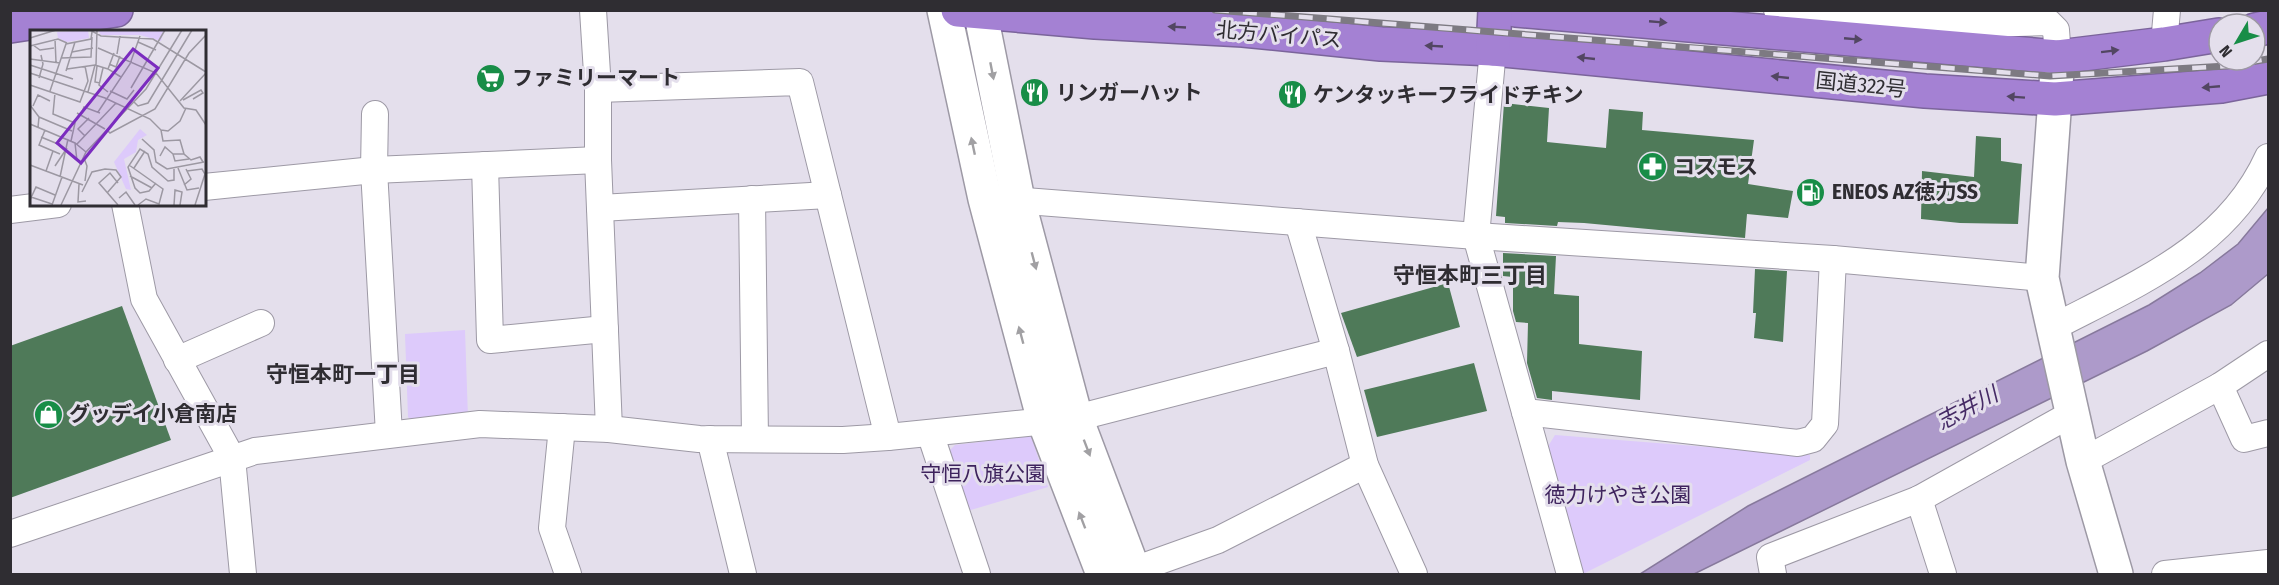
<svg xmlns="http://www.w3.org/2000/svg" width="2279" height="585" font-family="'Fira Sans Condensed','Noto Sans JP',sans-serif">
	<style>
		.green { fill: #ddcafb }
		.water { fill: #ad9aca; stroke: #87799c; stroke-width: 1.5 }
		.building { fill: #4f7a59 }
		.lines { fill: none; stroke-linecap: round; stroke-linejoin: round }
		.street-casing { stroke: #9d99a5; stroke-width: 28 }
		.secondary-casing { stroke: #9d99a5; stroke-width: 36 }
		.highway-casing { stroke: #7b649b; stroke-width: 36 }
		.street { stroke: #fff; stroke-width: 26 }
		.secondary { stroke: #fff; stroke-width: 33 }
		.highway { stroke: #a481d3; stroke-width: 33 }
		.rail-casing { stroke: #7d7a82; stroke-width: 7 }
		.rail { stroke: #e4dfec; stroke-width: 4.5; stroke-dasharray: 14; stroke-linecap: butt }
		.oneway { fill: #524662 }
		.oneway2 { fill: #a1a0a3 }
		.labels { text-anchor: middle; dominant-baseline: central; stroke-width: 6; stroke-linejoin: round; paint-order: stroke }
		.street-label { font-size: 21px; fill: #2f2d32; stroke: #e4dfec }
		.poi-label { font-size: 21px; font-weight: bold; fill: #2f2d32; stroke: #e4dfec; text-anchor: start }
		.park-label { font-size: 21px; fill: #3e235d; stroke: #e4dfec }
		.neighbourhood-label { font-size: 22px; font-weight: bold; fill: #2f2d32; stroke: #e4dfec }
		.water-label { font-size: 22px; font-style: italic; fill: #452a65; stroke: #e4dfec }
		.inset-road { fill: none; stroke: #9c98a2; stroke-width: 1.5 }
		.view { fill: #7b2cbf; fill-opacity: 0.15; stroke: #7b2cbf; stroke-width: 3 }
		.inset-edge { fill: none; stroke: #2f2d32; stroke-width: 3 }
	</style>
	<rect width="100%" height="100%" fill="#e4dfec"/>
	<g class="green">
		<polygon points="465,330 468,418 417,425 408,417 405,334"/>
		<polygon points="1555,435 1810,455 1810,460 1583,574 1547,448"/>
		<polygon points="1031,436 1048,487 964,512 942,458 955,445"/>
	</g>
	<polygon class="water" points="2268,208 2268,274 2231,305 2147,351 1694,574 1640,574 1748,506 2149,305 2200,273 2238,244"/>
	<g class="building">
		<polygon points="1504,103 1549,108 1547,142 1606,148 1609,109 1643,112 1642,130 1754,140 1748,184 1793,191 1788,218 1747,214 1745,238 1584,223 1558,222 1557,226 1505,223 1505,217 1496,216"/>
		<polygon points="1976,136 2001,138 2001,161 2022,164 2018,224 1960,223 1921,219 1922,171 1974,177"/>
		<polygon points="1503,253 1556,256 1554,294 1579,296 1579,344 1642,351 1640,400 1552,391 1552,400 1537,398 1527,363 1528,323 1516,322 1513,311 1513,277 1503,276"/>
		<polygon points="1755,269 1787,271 1783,342 1754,338 1756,313 1753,313"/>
		<polygon points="1448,283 1460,327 1357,357 1341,313"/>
		<polygon points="122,306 171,440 10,498 10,346"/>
		<polygon points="1474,363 1487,411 1377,437 1364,390"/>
	</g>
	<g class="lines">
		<defs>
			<g id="street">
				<polyline points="593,10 598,89 598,160 609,429"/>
				<polyline points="1777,10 1986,24 2048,22 2056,30 2058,57"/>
				<polyline points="2164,44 2167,10"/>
				<polyline points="1493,49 1476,236 1570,574"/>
				<polyline points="598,89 800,82 888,437"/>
				<polyline points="375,114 374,170 389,434"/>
				<polyline points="485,165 490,340 605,329"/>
				<polyline points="204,187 374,170 598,160"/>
				<polyline points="752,199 755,439"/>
				<polyline points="1001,199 1476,236 1833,259 2042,278"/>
				<polyline points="125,204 144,299 232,458 243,574"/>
				<polyline points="600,208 828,195"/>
				<polyline points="10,210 58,204"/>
				<polyline points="1298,222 1336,351 1365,465 1414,574"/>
				<path d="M2052,328C2136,284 2227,248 2268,157"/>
				<polyline points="177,360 261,323"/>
				<polyline points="2220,386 2244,439 2268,433"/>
				<polyline points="1525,412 1798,443 1813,439 1825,424 1833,259"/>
				<polyline points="562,427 552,528 568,574"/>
				<polyline points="930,433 977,574"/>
				<polyline points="710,439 743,574"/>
				<polyline points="2083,461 2220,386 2268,354"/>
				<polyline points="1919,499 1943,574"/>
				<polyline points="10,534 255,451 480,424 609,429 699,439 843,440 888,437 1076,418 1336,351"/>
				<polyline points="1134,570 1218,540 1365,465"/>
				<polyline points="1773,574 1770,557 1919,499 2073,413"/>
				<polyline points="2165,574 2268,563"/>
			</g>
			<g id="secondary">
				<polyline points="944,10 985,199 1044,421 1103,574"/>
				<polyline points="980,10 1018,200 1076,418 1135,574"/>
				<polyline points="2058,57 2042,278 2083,461 2116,574"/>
			</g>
			<g id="highway">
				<polyline points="958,10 1095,22 1243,30 1381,44 1493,49 1925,91 2055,99 2221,86 2268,77"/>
				<polyline points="1516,10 2058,57 2164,44 2219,35"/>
				<polyline points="10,26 116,10"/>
				<polyline points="2255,30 2268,27"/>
				<polyline points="1493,49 1495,10"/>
			</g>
		</defs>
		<use href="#street" class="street-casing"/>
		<use href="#secondary" class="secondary-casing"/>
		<use href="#highway" class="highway-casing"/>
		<use href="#street" class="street"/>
		<use href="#secondary" class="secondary"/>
		<use href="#highway" class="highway"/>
		<defs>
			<polyline id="rail" points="1215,10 2050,76 2227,66 2268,59"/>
		</defs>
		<use href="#rail" class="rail-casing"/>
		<use href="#rail" class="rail"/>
	</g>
	<defs><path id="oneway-solid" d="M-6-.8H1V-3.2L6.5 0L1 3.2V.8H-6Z" transform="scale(1.5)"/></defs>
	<g class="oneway">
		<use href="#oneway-solid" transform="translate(1658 22) rotate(5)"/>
		<use href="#oneway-solid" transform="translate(1177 27) rotate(-177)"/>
		<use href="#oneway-solid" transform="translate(1853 39) rotate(5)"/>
		<use href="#oneway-solid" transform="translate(1434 46) rotate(-177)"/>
		<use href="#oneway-solid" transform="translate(2110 51) rotate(-7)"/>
		<use href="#oneway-solid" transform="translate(1586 58) rotate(-174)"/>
		<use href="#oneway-solid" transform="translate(1780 77) rotate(-174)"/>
		<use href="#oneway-solid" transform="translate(2211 87) rotate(175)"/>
		<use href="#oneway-solid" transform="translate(2016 97) rotate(-176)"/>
	</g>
	<g class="oneway2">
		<use href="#oneway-solid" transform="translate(992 71) rotate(79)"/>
		<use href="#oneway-solid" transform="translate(973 146) rotate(-102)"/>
		<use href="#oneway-solid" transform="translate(1034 261) rotate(75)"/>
		<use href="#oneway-solid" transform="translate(1021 335) rotate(-105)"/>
		<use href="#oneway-solid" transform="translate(1087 448) rotate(69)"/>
		<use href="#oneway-solid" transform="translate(1082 520) rotate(-111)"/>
	</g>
	<defs>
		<symbol id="supermarket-disc" viewBox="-11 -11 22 22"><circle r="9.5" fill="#188d47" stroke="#e4dfec"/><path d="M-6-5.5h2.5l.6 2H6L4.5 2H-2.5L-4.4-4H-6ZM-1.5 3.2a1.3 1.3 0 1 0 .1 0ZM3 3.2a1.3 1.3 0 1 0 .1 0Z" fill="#fff"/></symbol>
		<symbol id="restaurant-disc" viewBox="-11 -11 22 22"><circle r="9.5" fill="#188d47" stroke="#e4dfec"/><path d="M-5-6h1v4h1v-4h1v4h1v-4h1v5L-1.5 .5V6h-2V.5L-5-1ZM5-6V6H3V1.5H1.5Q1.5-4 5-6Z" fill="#fff"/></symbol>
		<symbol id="pharmacy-disc" viewBox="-11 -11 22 22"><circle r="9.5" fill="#188d47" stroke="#e4dfec"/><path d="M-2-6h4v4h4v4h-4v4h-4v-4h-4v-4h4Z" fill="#fff"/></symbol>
		<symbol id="fuel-disc" viewBox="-11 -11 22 22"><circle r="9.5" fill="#188d47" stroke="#e4dfec"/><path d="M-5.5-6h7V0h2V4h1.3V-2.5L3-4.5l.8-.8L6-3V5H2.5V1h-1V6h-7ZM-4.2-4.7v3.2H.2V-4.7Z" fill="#fff"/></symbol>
		<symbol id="shop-disc" viewBox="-11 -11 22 22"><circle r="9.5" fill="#188d47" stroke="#e4dfec"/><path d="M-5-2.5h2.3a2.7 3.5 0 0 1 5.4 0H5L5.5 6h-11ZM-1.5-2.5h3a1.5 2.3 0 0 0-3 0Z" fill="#fff"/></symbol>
	</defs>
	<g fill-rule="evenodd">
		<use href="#supermarket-disc" x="474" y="62" width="33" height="33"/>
		<use href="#restaurant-disc" x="1018" y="76" width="33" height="33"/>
		<use href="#restaurant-disc" x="1276" y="78" width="33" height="33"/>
		<use href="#pharmacy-disc" x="1636" y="150" width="33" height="33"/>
		<use href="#fuel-disc" x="1794" y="176" width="33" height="33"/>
		<use href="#shop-disc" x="32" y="398" width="33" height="33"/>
	</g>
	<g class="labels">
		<g class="street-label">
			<text transform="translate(1279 35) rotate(5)">北方バイパス</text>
			<text transform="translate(1861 85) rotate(6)">国道322号</text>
		</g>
		<g class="poi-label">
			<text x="512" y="78">ファミリーマート</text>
			<text x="1056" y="93">リンガーハット</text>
			<text x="1313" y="95">ケンタッキーフライドチキン</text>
			<text x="1674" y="167">コスモス</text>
			<text x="1832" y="192">ENEOS AZ徳力SS</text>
			<text x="69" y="414">グッデイ小倉南店</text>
		</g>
		<g class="park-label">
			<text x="983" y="474">守恒八旗公園</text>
			<text x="1618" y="495">徳力けやき公園</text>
		</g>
		<g class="neighbourhood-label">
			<text x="1470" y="275">守恒本町三丁目</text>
			<text x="343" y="374">守恒本町一丁目</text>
		</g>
		<g class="water-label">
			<text transform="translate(1967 408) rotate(-28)">志井川</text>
		</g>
	</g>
	<g transform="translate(30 30)">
		<rect width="176" height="176" fill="#e4dfec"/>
		<path d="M58,0L59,8L37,12L28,8L27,2ZM68,0H134L131,11L110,5H71ZM110,99L117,105L108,110L106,122L94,129L101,160L96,159L84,132Z" fill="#ddcafb"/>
		<path class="inset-road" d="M60,0L71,6L123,9L176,42M0,8L26,0M25,9L26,32M108,12L126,20M3,15L10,20L24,18M0,16L28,9L37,13M68,18L126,43L154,78L166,80L176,95M42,22L63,18M84,23L78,39L91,47M87,24L90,6M31,28L61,27L62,7M0,29L30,33M79,34L86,37L90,26M0,35L43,49M66,35L67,0M67,36L65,52L70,53M73,38L69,55L78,62M37,39L65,35L78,39M36,41L45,12M0,43L75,68L120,89L131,100L133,111L150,110L154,124L161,130L170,127L173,132M9,48L13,34L11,25M0,55L50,72L58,51L55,36M101,58L135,0M20,61L36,14L61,9L62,2M80,61L97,69L104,60M58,62L65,35M25,63L23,84L45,93L41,111M153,70L171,60L173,63L163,69M150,71L176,43M104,72L108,76L118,73L162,0M0,75L9,87L8,97M3,76L8,65L20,71M68,82L100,34L110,6M47,83L75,99M51,84L54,77L70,83M9,87L42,101M0,94L45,113L56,122M15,100L9,115L30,124M77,100L80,103L125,79L159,23L176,5M131,100L138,101L150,91L156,78M55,106L48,99L59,88M11,107L28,114M112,109L124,120L126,132L137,139L174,132M45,113L47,131M47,114L86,73M154,124H143L145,131L159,129M130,126L135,117L143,124M54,128L57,136L55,151M0,135L53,155M99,135L133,159L129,174L116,169L108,175M25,136L37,118M104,138L115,121M148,138L157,160L169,158M16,141L23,121M157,141L172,139L175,144L165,175M100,146L122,158M30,147L38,109M126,153L119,161L110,163L105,158L98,137L110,119L118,124L122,137L138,151L144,150V139M49,154L48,172L56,171M154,155L161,149L156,139M52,162L62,142L75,139L86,140L91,147L77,163M1,167L22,174M89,168L96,162L105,175M0,170L6,157L25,165M22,175L32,147M31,175L56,122L116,59L152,0M88,175L69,153L80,143L88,153M144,175L145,160L152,162L150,175"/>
		<path class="view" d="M103,19L128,38L51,133L27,113Z"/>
		<rect width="176" height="176" class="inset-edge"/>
	</g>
	<rect width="2279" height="585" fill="none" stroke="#2f2d32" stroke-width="24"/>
	<g transform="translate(2237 42) rotate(231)"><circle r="28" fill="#e4dfec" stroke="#9c98a2" stroke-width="1.5"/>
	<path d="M0-4.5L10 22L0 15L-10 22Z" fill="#188d47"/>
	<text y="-9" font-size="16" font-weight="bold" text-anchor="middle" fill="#2f2d32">N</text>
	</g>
</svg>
